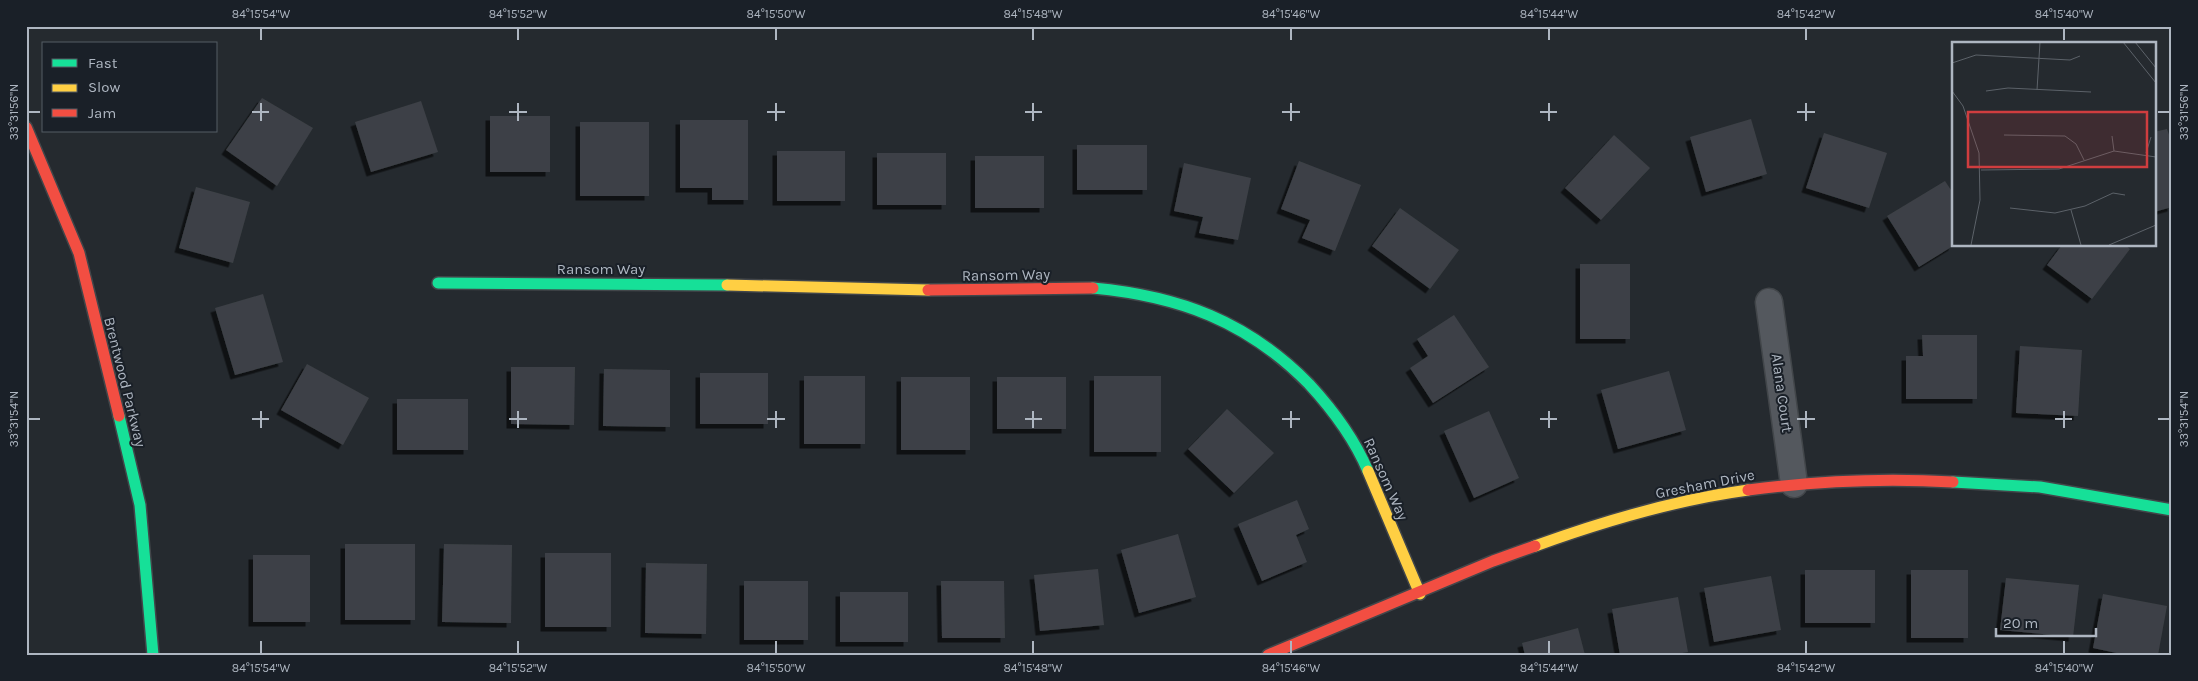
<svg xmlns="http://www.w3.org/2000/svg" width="2198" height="681" font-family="Karla,sans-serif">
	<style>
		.building { fill: #3d4146; filter: url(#shadow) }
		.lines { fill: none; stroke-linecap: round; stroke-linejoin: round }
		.street-casing { stroke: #42464a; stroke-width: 29 }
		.fast-casing { stroke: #42464a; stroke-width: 14 }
		.slow-casing { stroke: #42464a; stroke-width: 14 }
		.jam-casing { stroke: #42464a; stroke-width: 14 }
		.street { stroke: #54585e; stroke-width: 26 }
		.fast { stroke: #16e098; stroke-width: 11 }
		.slow { stroke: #ffcf43; stroke-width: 11 }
		.jam { stroke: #f24e42; stroke-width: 11 }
		.ticks { fill: none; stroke: #aeb6c1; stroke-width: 2 }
		.labels { text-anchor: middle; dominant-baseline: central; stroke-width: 4; stroke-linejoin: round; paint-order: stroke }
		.street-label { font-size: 15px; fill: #aeb6c1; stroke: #1a2028 }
		.inset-road { fill: none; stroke: #5c6269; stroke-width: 1 }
		.view { fill: #d03d3f; fill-opacity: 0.15; stroke: #d03d3f; stroke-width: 2.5 }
		.inset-edge { fill: none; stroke: #aeb6c1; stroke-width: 2.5 }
		.neatline { fill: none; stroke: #aeb6c1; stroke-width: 2 }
		.ticks-label { font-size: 12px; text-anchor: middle; fill: #aeb6c1 }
	</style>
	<defs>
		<filter id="shadow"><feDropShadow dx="-4.5" dy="4.5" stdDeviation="0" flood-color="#0009"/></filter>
	</defs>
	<rect width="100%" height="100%" fill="#252a2f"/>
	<g class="building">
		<polygon points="262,98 313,128 277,186 226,150"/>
		<polygon points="421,101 438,152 371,172 355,122"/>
		<rect x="490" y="116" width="60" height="56"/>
		<polygon points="1751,119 1767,174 1706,192 1690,137"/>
		<polygon points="680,120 748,120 748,200 712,200 712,188 680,188"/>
		<rect x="580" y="122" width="69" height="74"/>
		<polygon points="2167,129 2172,143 2172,207 2154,212 2154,132"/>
		<polygon points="1824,133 1887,153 1869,208 1806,188"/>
		<polygon points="1614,135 1650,168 1601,220 1565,188"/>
		<rect x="1077" y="145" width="70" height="45"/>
		<rect x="777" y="151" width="68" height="50"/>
		<rect x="877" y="153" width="69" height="52"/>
		<rect x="975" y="156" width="69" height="52"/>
		<polygon points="1299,161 1361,185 1335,251 1302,238 1310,220 1281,209"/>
		<polygon points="1184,163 1251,178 1238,240 1199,233 1203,217 1174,211"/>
		<polygon points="1945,181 1953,193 1953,246 1919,267 1887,216"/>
		<polygon points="196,187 250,202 233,263 179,248"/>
		<polygon points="1400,208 1459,250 1430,289 1372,246"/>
		<polygon points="2062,245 2125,245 2130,249 2092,299 2047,265"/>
		<rect x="1580" y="264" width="50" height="75"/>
		<polygon points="263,294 283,362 235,375 215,308"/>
		<polygon points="1454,315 1489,367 1433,403 1410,368 1428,356 1417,339"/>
		<polygon points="1922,335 1977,335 1977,399 1906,399 1906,356 1923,356"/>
		<polygon points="2020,346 2082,350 2078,416 2016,413"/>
		<polygon points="307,364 369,398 343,445 281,410"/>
		<polygon points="511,367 575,367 574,425 511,424"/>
		<polygon points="604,369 670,370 670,427 603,426"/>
		<polygon points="1669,371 1686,430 1618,449 1601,390"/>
		<rect x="700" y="373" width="68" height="51"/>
		<rect x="804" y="376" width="61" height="68"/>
		<rect x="1094" y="376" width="67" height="76"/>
		<rect x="901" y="377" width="69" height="73"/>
		<rect x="997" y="377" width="69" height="52"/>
		<rect x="397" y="399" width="71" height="51"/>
		<polygon points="1227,409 1274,453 1234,493 1188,449"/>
		<polygon points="1489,411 1519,478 1474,498 1444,431"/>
		<polygon points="1297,500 1309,529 1296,535 1307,562 1262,581 1238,524"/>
		<polygon points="1178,534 1196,597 1139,613 1121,550"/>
		<rect x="345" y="544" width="70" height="76"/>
		<polygon points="444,544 512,545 511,623 442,622"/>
		<rect x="545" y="553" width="66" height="74"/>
		<rect x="253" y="555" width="57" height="67"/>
		<polygon points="646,563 707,564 706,634 645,633"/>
		<polygon points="1098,569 1104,625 1040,631 1034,575"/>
		<rect x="1805" y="570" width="70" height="53"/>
		<rect x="1911" y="570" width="57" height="68"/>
		<polygon points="1771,576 1781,630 1714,642 1704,588"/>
		<polygon points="2006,578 2079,585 2073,637 2000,630"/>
		<rect x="744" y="581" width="64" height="59"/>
		<polygon points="941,581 1004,581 1005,638 942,638"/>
		<rect x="840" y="592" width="68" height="50"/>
		<polygon points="2103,594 2167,606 2158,655 2126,655 2093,648"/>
		<polygon points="1678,597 1688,652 1671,655 1620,655 1612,609"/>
		<polygon points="1578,628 1585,655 1525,655 1522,643"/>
	</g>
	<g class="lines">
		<defs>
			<polyline id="street" points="1769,302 1794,484"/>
			<g id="fast">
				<polyline points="438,283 727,285"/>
				<path d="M1093,288C1179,296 1247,321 1309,384C1333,410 1354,438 1368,471"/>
				<polyline points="119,416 140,505 153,655"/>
				<polyline points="1953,482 2040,487 2172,510"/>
			</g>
			<g id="slow">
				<polyline points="727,285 928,290"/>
				<polyline points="1368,471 1420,594"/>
				<path d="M1535,546C1604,521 1674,500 1748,490"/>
			</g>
			<g id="jam">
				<polyline points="26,127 79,253 119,416"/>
				<polyline points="928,290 1093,288"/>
				<path d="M1748,490C1816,481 1885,478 1953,482"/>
				<polyline points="1268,655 1493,561 1535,546"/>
			</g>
		</defs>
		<use href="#street" class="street-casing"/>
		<use href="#fast" class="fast-casing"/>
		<use href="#slow" class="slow-casing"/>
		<use href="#jam" class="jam-casing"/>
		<use href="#street" class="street"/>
		<use href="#fast" class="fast"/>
		<use href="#slow" class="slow"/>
		<use href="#jam" class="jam"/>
	</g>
	<path class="ticks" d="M261,28V40M518,28V40M776,28V40M1033,28V40M1291,28V40M1549,28V40M1806,28V40M2064,28V40M261,103V121M518,103V121M776,103V121M1033,103V121M1291,103V121M1549,103V121M1806,103V121M28,112H40M252,112H269M509,112H527M767,112H785M1025,112H1042M1282,112H1300M1540,112H1557M1797,112H1815M2158,112H2170M261,411V428M518,411V428M776,411V428M1033,411V428M1291,411V428M1549,411V428M1806,411V428M2064,411V428M28,419H40M252,419H269M509,419H527M767,419H785M1025,419H1042M1282,419H1300M1540,419H1557M1797,419H1815M2055,419H2072M2158,419H2170M261,641V654M518,641V654M776,641V654M1033,641V654M1291,641V654M1549,641V654M1806,641V654M2064,641V654"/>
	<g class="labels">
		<g class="street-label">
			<text x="601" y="269">Ransom Way</text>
			<text transform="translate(1006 275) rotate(-1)">Ransom Way</text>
			<text transform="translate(125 382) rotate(76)">Brentwood Parkway</text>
			<text transform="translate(1782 393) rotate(82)">Alana Court</text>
			<text transform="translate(1386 479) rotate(66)">Ransom Way</text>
			<text transform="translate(1705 484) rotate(-11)">Gresham Drive</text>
		</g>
	</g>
	<g transform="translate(1952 42)">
		<rect width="204" height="204" fill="#252a2f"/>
		<path class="inset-road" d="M171,0L204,41M183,0L204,26M0,21L24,13L118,18L128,14M85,48L88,0M0,49L11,64L27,111L28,158L19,203M34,49L56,46L139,50M52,93L113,94L124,102L132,118M160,94L162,109M194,111L199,95M29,128L107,127L162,109L204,115M58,166L103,171L133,164L161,151L173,153M119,168L129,203M157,203L204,183"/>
		<path class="view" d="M16,70H195V125H16Z"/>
		<rect width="204" height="204" class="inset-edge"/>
	</g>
	<rect width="2198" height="681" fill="none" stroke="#1a2028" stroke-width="55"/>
	<rect x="42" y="42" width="175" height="90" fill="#1a2028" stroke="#555c65"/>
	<rect x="52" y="59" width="25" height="8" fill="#16e098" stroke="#555c65"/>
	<text x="88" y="68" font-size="15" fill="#aeb6c1">Fast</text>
	<rect x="52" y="84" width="25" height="8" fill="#ffcf43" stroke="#555c65"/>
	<text x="88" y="92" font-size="15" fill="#aeb6c1">Slow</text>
	<rect x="52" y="109" width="25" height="8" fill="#f24e42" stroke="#555c65"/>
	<text x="88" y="118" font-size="15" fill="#aeb6c1">Jam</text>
	<path d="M1996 628v8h100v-8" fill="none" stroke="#aeb6c1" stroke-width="2.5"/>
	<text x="2003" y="628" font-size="15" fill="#aeb6c1" stroke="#1a2028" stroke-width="4" paint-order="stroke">20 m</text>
	<rect x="28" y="28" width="2142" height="626" class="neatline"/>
	<g class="ticks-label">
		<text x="261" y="18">84°15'54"W</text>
		<text x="518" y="18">84°15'52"W</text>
		<text x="776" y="18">84°15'50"W</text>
		<text x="1033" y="18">84°15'48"W</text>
		<text x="1291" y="18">84°15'46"W</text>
		<text x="1549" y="18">84°15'44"W</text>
		<text x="1806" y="18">84°15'42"W</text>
		<text x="2064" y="18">84°15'40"W</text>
		<text transform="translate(14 112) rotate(-90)" y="4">33°31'56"N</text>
		<text transform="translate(2184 112) rotate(-90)" y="4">33°31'56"N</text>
		<text transform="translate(14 419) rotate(-90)" y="4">33°31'54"N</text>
		<text transform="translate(2184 419) rotate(-90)" y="4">33°31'54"N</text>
		<text x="261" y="672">84°15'54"W</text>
		<text x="518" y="672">84°15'52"W</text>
		<text x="776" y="672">84°15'50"W</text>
		<text x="1033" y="672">84°15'48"W</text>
		<text x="1291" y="672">84°15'46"W</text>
		<text x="1549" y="672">84°15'44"W</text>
		<text x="1806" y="672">84°15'42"W</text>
		<text x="2064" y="672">84°15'40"W</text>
	</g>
</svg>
